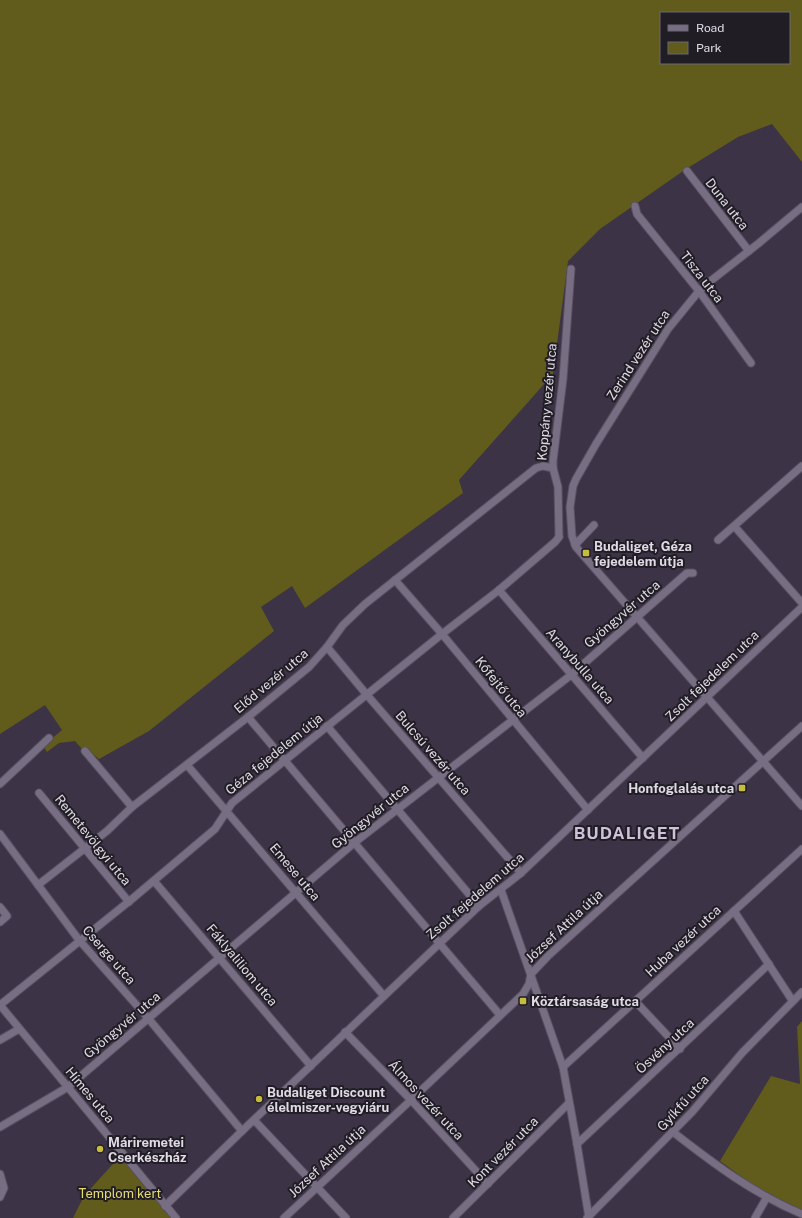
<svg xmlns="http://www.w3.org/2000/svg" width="802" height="1218" font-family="'Public Sans',sans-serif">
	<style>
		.green { fill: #615c1b; fill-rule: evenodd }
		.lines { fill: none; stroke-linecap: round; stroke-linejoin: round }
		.minor-casing { stroke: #585060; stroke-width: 9 }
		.minor { stroke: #786e83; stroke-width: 7 }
		.poi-dot { fill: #c6bc3d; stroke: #211d25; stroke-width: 1.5 }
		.labels { text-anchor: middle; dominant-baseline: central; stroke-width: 4; stroke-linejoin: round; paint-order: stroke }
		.street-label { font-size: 13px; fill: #e0dae6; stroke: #211d25 }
		.poi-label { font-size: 13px; font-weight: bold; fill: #e0dae6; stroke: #211d25; text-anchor: start }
		.park-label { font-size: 13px; fill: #e4dc71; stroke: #211d25 }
		.district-label { font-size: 17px; font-weight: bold; letter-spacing: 1px; fill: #cdc2d9; stroke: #211d25 }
	</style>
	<rect width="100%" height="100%" fill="#3c3346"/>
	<g class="green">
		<path d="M0,0H802V162L772,124L738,137L686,169L600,229L568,261L553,374L459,480L463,493L305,608L292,586L261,607L274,631L149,731L99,759L86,748L82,749L75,741L59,743L47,752L43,746L62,730L45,705L0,734ZM661,13H789V63H661Z"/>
		<polygon points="802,1021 802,1210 757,1188 720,1161 771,1076 800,1084 797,1027"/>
		<polygon points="121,1155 173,1218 73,1218 84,1196"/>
	</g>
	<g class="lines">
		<defs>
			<g id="minor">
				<polyline points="687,171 749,251"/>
				<polyline points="635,206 637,214 699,291 751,363"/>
				<polyline points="802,207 759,243 708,283 699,291 668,329 596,444 576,479 573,486 570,507 572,536 576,547 802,806"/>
				<polyline points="735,527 802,603"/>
				<polyline points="559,537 558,487 553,468 553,461 563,379 571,269"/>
				<polyline points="718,540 802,466"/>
				<polyline points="575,545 594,525"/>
				<polyline points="395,580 442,634 588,810"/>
				<polyline points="499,590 643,758"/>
				<polyline points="327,647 367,695 521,873"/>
				<polyline points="248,717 500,1015"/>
				<polyline points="327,726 479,906"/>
				<polyline points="85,751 132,807"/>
				<polyline points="187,765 384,996"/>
				<polyline points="0,784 49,738"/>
				<polyline points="39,793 129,902"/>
				<polyline points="0,834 79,940 148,1018 242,1131"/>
				<polyline points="154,881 311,1066"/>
				<polyline points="38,885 107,831 132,807 248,717 309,667 327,647 343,625 365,604 536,468 543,466 553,468"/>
				<polyline points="501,890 563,1067 577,1144 589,1218"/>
				<polyline points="0,907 7,916 0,922"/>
				<polyline points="734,911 792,1000"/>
				<polyline points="636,1002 680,1049"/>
				<polyline points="0,1005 132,899 215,829 232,803 442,634 499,590 555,542 559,537"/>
				<polyline points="0,1005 176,1218"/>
				<polyline points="345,1032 411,1100 488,1184"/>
				<polyline points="0,1040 19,1029"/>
				<polyline points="563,1067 802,849"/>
				<polyline points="254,1120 346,1218"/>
				<polyline points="0,1127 68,1087 354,843 571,675 687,573 693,573"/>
				<path d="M673,1132C714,1164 754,1194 802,1214"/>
				<polyline points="577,1144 769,964"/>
				<polyline points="0,1174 4,1188 0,1197"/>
				<polyline points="165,1206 242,1131 440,943 479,906 521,873 802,607"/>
				<polyline points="284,1218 411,1100 523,994 529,984 531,974 548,956 802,726"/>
				<polyline points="453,1218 569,1103"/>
				<polyline points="587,1218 692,1112 742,1053 802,992"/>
				<polyline points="755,1218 767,1197"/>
			</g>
		</defs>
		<use href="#minor" class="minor-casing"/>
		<use href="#minor" class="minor"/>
	</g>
	<g class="poi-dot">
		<rect x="582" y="549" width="8" height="8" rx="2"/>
		<rect x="738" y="784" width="8" height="8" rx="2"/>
		<rect x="519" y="997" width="8" height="8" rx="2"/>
		<circle cx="259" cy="1099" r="4"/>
		<circle cx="100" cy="1149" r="4"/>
	</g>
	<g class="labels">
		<g class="street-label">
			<text transform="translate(727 204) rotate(52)">Duna utca</text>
			<text transform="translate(702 277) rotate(52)">Tisza utca</text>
			<text transform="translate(638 355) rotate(-57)">Zerind vezér utca</text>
			<text transform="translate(547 402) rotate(-85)">Koppány vezér utca</text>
			<text transform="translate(622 614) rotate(-41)">Gyöngyvér utca</text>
			<text transform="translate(580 666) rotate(49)">Aranybulla utca</text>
			<text transform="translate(712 676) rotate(-44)">Zsolt fejedelem utca</text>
			<text transform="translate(271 681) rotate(-40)">Előd vezér utca</text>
			<text transform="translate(501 687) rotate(51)">Kőfejtő utca</text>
			<text transform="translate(433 753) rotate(49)">Bulcsú vezér utca</text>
			<text transform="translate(274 754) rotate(-39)">Géza fejedelem útja</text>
			<text transform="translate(370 816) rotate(-39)">Gyöngyvér utca</text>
			<text transform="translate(93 840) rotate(51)">Remetevölgyi utca</text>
			<text transform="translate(295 872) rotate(50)">Emese utca</text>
			<text transform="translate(475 896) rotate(-41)">Zsolt fejedelem utca</text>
			<text transform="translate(564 926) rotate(-43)">József Attila útja</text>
			<text transform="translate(683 941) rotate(-43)">Huba vezér utca</text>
			<text transform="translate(109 955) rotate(49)">Cserge utca</text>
			<text transform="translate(242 965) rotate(50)">Fáklyaliliom utca</text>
			<text transform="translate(122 1025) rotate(-40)">Gyöngyvér utca</text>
			<text transform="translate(665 1046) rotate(-43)">Ösvény utca</text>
			<text transform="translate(90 1095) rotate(50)">Hímes utca</text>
			<text transform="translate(426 1100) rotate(47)">Álmos vezér utca</text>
			<text transform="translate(683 1103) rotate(-48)">Gyíkfű utca</text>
			<text transform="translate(503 1152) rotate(-45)">Kont vezér utca</text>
			<text transform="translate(327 1161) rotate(-43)">József Attila útja</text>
		</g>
		<g class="poi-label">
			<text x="594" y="546">Budaliget, Géza<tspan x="594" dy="15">fejedelem útja</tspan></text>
			<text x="734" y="788" text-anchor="end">Honfoglalás utca</text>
			<text x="531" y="1001">Köztársaság utca</text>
			<text x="267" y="1092">Budaliget Discount<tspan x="267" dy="15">élelmiszer-vegyiáru</tspan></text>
			<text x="108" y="1142">Máriremetei<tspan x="108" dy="15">Cserkészház</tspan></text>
		</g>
		<g class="park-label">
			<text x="120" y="1193">Templom kert</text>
		</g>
		<g class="district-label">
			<text x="627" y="833">BUDALIGET</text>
		</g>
	</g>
	<rect x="660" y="12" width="130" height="52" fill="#211d25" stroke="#6d6972"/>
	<rect x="668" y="25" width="20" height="6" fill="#786e83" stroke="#6d6972"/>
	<text x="696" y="32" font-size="12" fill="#e0dae6">Road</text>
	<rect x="668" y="42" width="20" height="12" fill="#615c1b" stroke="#6d6972"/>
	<text x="696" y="52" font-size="12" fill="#e0dae6">Park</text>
</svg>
